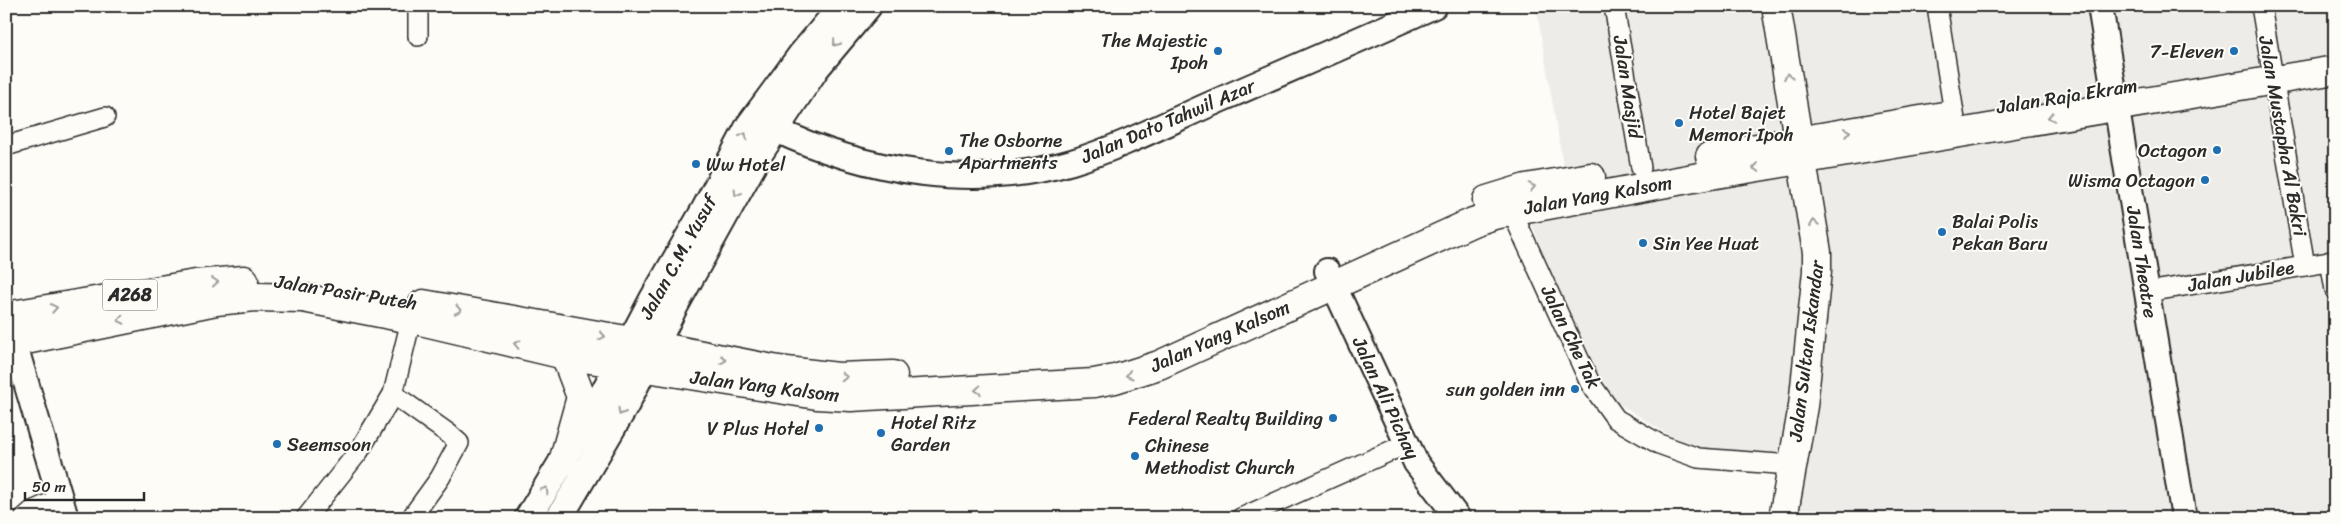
<svg xmlns="http://www.w3.org/2000/svg" width="2341" height="524" font-family="Sriracha,sans-serif">
	<style>
		.built { fill: #edece8 }
		.lines { fill: none; stroke-linecap: round; stroke-linejoin: round }
		.minor-casing { stroke: #2b2b2b; stroke-width: 22 }
		.tertiary-casing { stroke: #2b2b2b; stroke-width: 28 }
		.secondary-casing { stroke: #2b2b2b; stroke-width: 30 }
		.primary-casing { stroke: #2b2b2b; stroke-width: 31 }
		.trunk-casing { stroke: #2b2b2b; stroke-width: 31 }
		.minor { stroke: #fdfcf7; stroke-width: 19 }
		.tertiary { stroke: #fdfcf7; stroke-width: 24 }
		.secondary { stroke: #fdfcf7; stroke-width: 26 }
		.primary { stroke: #fdfcf7; stroke-width: 28 }
		.trunk { stroke: #fdfcf7; stroke-width: 28 }
		.oneway { stroke: #9e9e9b }
		.poi-dot { fill: #1f6fb2; stroke: #fdfcf7; stroke-width: 2 }
		.labels { text-anchor: middle; dominant-baseline: central; stroke-width: 4; stroke-linejoin: round; paint-order: stroke }
		.shield { fill: #fdfcf7; stroke: #6a6a68; stroke-width: 1 }
		.shield-label { font-size: 18px; font-weight: bold; fill: #2b2b2b }
		.poi-label { font-size: 19px; fill: #2b2b2b; stroke: #fdfcf7; text-anchor: start }
		.street-label { font-size: 19px; fill: #2b2b2b; stroke: #fdfcf7 }
	</style>
	<rect width="100%" height="100%" fill="#fdfcf7"/>
	<filter id="ink" filterUnits="userSpaceOnUse"><feTurbulence type="fractalNoise" baseFrequency=".02" numOctaves="2"/><feDisplacementMap in="SourceGraphic" scale="10" xChannelSelector="R" yChannelSelector="G"/><feConvolveMatrix kernelMatrix="1 2 1 2 8 2 1 2 1" color-interpolation-filters="sRGB"/></filter>
	<g filter="url(#ink)">
		<polygon class="built" points="1536,6 2335,6 2335,518 1788,518 1794,454 1689,448 1613,400 1578,342 1524,204 1568,193"/>
		<g class="lines">
			<defs>
				<g id="minor">
					<polyline points="1614,6 1641,168"/>
					<polyline points="1937,6 1957,132"/>
					<polyline points="2261,6 2305,266"/>
					<polyline points="418,36 418,6"/>
					<polyline points="6,146 105,117"/>
					<polyline points="1507,201 1590,383 1616,419 1659,444 1698,458 1791,465"/>
					<polyline points="2330,261 2335,290"/>
					<polyline points="2147,292 2335,261"/>
					<polyline points="393,394 449,434 459,443 440,478 411,518"/>
					<polyline points="24,518 32,511 59,499"/>
					<polyline points="306,518 359,451 393,394 414,308"/>
					<polyline points="1241,518 1406,444"/>
				</g>
				<g id="tertiary">
					<polyline points="2100,6 2184,518"/>
					<path d="M774,129C865,172 974,191 1072,162C1124,146 1173,120 1222,99C1293,68 1364,38 1434,6"/>
					<polyline points="1327,271 1416,463 1458,518"/>
					<polyline points="9,325 66,518"/>
				</g>
				<g id="secondary">
					<polyline points="528,518 601,398 653,299 704,211 749,126 802,54 842,6"/>
					<polyline points="559,518 625,406 673,309 759,154 816,68 868,6"/>
				</g>
				<g id="primary">
					<polyline points="1710,156 1944,116"/>
					<polyline points="1487,200 1526,188 1591,177"/>
					<polyline points="423,304 631,341 778,370 838,377 893,375"/>
					<polyline points="6,316 196,284 244,280"/>
					<polyline points="6,344 216,301 255,297 303,298 421,321 565,355 817,395 851,397 1094,383 1115,379 1159,365 1473,222 1494,215 1710,175 2335,70"/>
					<polyline points="563,462 581,397 565,355"/>
				</g>
				<polyline id="trunk" points="1776,6 1817,252 1817,271 1803,406 1783,518"/>
			</defs>
			<use href="#minor" class="minor-casing"/>
			<use href="#tertiary" class="tertiary-casing"/>
			<use href="#secondary" class="secondary-casing"/>
			<use href="#primary" class="primary-casing"/>
			<use href="#trunk" class="trunk-casing"/>
			<use href="#minor" class="minor"/>
			<use href="#tertiary" class="tertiary"/>
			<use href="#secondary" class="secondary"/>
			<use href="#primary" class="primary"/>
			<use href="#trunk" class="trunk"/>
		</g>
		<defs><path id="oneway-chevron" d="M-2-3.5L2.5 0L-2 3.5" fill="none" stroke-width="1.6" stroke-linecap="round" stroke-linejoin="round" transform="scale(1.25)"/></defs>
		<g class="oneway">
			<use href="#oneway-chevron" transform="translate(836 43) rotate(129)"/>
			<use href="#oneway-chevron" transform="translate(1788 76) rotate(-100)"/>
			<use href="#oneway-chevron" transform="translate(2051 117) rotate(170)"/>
			<use href="#oneway-chevron" transform="translate(1847 132) rotate(-10)"/>
			<use href="#oneway-chevron" transform="translate(744 136) rotate(-62)"/>
			<use href="#oneway-chevron" transform="translate(1756 168) rotate(171)"/>
			<use href="#oneway-chevron" transform="translate(1532 187) rotate(-11)"/>
			<use href="#oneway-chevron" transform="translate(737 193) rotate(119)"/>
			<use href="#oneway-chevron" transform="translate(1814 223) rotate(-100)"/>
			<use href="#oneway-chevron" transform="translate(215 282) rotate(-5)"/>
			<use href="#oneway-chevron" transform="translate(54 308) rotate(-10)"/>
			<use href="#oneway-chevron" transform="translate(458 310) rotate(11)"/>
			<use href="#oneway-chevron" transform="translate(121 320) rotate(168)"/>
			<use href="#oneway-chevron" transform="translate(602 336) rotate(10)"/>
			<use href="#oneway-chevron" transform="translate(517 344) rotate(-167)"/>
			<use href="#oneway-chevron" transform="translate(723 360) rotate(11)"/>
			<use href="#oneway-chevron" transform="translate(1129 375) rotate(163)"/>
			<use href="#oneway-chevron" transform="translate(844 377) rotate(1)"/>
			<use href="#oneway-chevron" transform="translate(978 390) rotate(177)"/>
			<use href="#oneway-chevron" transform="translate(621 412) rotate(120)"/>
			<use href="#oneway-chevron" transform="translate(545 490) rotate(-58)"/>
		</g>
	</g>
	<g class="poi-dot">
		<circle cx="1218" cy="51" r="5"/>
		<circle cx="2234" cy="51" r="5"/>
		<circle cx="1679" cy="123" r="5"/>
		<circle cx="2217" cy="150" r="5"/>
		<circle cx="949" cy="151" r="5"/>
		<circle cx="696" cy="164" r="5"/>
		<circle cx="2205" cy="180" r="5"/>
		<circle cx="1942" cy="232" r="5"/>
		<circle cx="1643" cy="243" r="5"/>
		<circle cx="1575" cy="389" r="5"/>
		<circle cx="1333" cy="418" r="5"/>
		<circle cx="819" cy="428" r="5"/>
		<circle cx="881" cy="433" r="5"/>
		<circle cx="277" cy="444" r="5"/>
		<circle cx="1135" cy="456" r="5"/>
	</g>
	<g class="labels">
		<rect class="shield" x="102.5" y="279.5" width="55" height="31" rx="4"/>
		<g class="shield-label">
			<text x="130" y="295">A268</text>
		</g>
		<g class="poi-label">
			<text x="1208" y="40" text-anchor="end">The Majestic<tspan x="1208" dy="22">Ipoh</tspan></text>
			<text x="2224" y="51" text-anchor="end">7-Eleven</text>
			<text x="1689" y="112">Hotel Bajet<tspan x="1689" dy="22">Memori Ipoh</tspan></text>
			<text x="959" y="140">The Osborne<tspan x="959" dy="22">Apartments</tspan></text>
			<text x="2207" y="150" text-anchor="end">Octagon</text>
			<text x="706" y="164">Ww Hotel</text>
			<text x="2195" y="180" text-anchor="end">Wisma Octagon</text>
			<text x="1952" y="221">Balai Polis<tspan x="1952" dy="22">Pekan Baru</tspan></text>
			<text x="1653" y="243">Sin Yee Huat</text>
			<text x="1565" y="389" text-anchor="end">sun golden inn</text>
			<text x="1323" y="418" text-anchor="end">Federal Realty Building</text>
			<text x="891" y="422">Hotel Ritz<tspan x="891" dy="22">Garden</tspan></text>
			<text x="809" y="428" text-anchor="end">V Plus Hotel</text>
			<text x="287" y="444">Seemsoon</text>
			<text x="1145" y="445">Chinese<tspan x="1145" dy="22">Methodist Church</tspan></text>
		</g>
		<g class="street-label">
			<text transform="translate(1628 87) rotate(81)">Jalan Masjid</text>
			<text transform="translate(2067 96) rotate(-9)">Jalan Raja Ekram</text>
			<text transform="translate(1168 121) rotate(-23)">Jalan Dato Tahwil Azar</text>
			<text transform="translate(2283 136) rotate(80)">Jalan Mustapha Al Bakri</text>
			<text transform="translate(1598 195) rotate(-10)">Jalan Yang Kalsom</text>
			<text transform="translate(678 257) rotate(-61)">Jalan C.M. Yusuf</text>
			<text transform="translate(2142 262) rotate(81)">Jalan Theatre</text>
			<text transform="translate(2241 276) rotate(-10)">Jalan Jubilee</text>
			<text transform="translate(346 292) rotate(9)">Jalan Pasir Puteh</text>
			<text transform="translate(1220 336) rotate(-24)">Jalan Yang Kalsom</text>
			<text transform="translate(1571 337) rotate(64)">Jalan Che Tak</text>
			<text transform="translate(1806 351) rotate(-83)">Jalan Sultan Iskandar</text>
			<text transform="translate(765 386) rotate(7)">Jalan Yang Kalsom</text>
			<text transform="translate(1386 398) rotate(65)">Jalan Ali Pichay</text>
		</g>
	</g>
	<rect width="2341" height="524" fill="none" stroke="#fdfcf7" stroke-width="25"/>
	<rect x="12" y="12" width="2316" height="499" fill="none" stroke="#2b2b2b" stroke-width="2" filter="url(#ink)"/>
	<path d="M25 492v8h119v-8" fill="none" stroke="#2b2b2b" stroke-width="2.5"/>
	<text x="32" y="492" font-size="15" fill="#2b2b2b" stroke="#fdfcf7" stroke-width="4" paint-order="stroke">50 m</text>
</svg>
